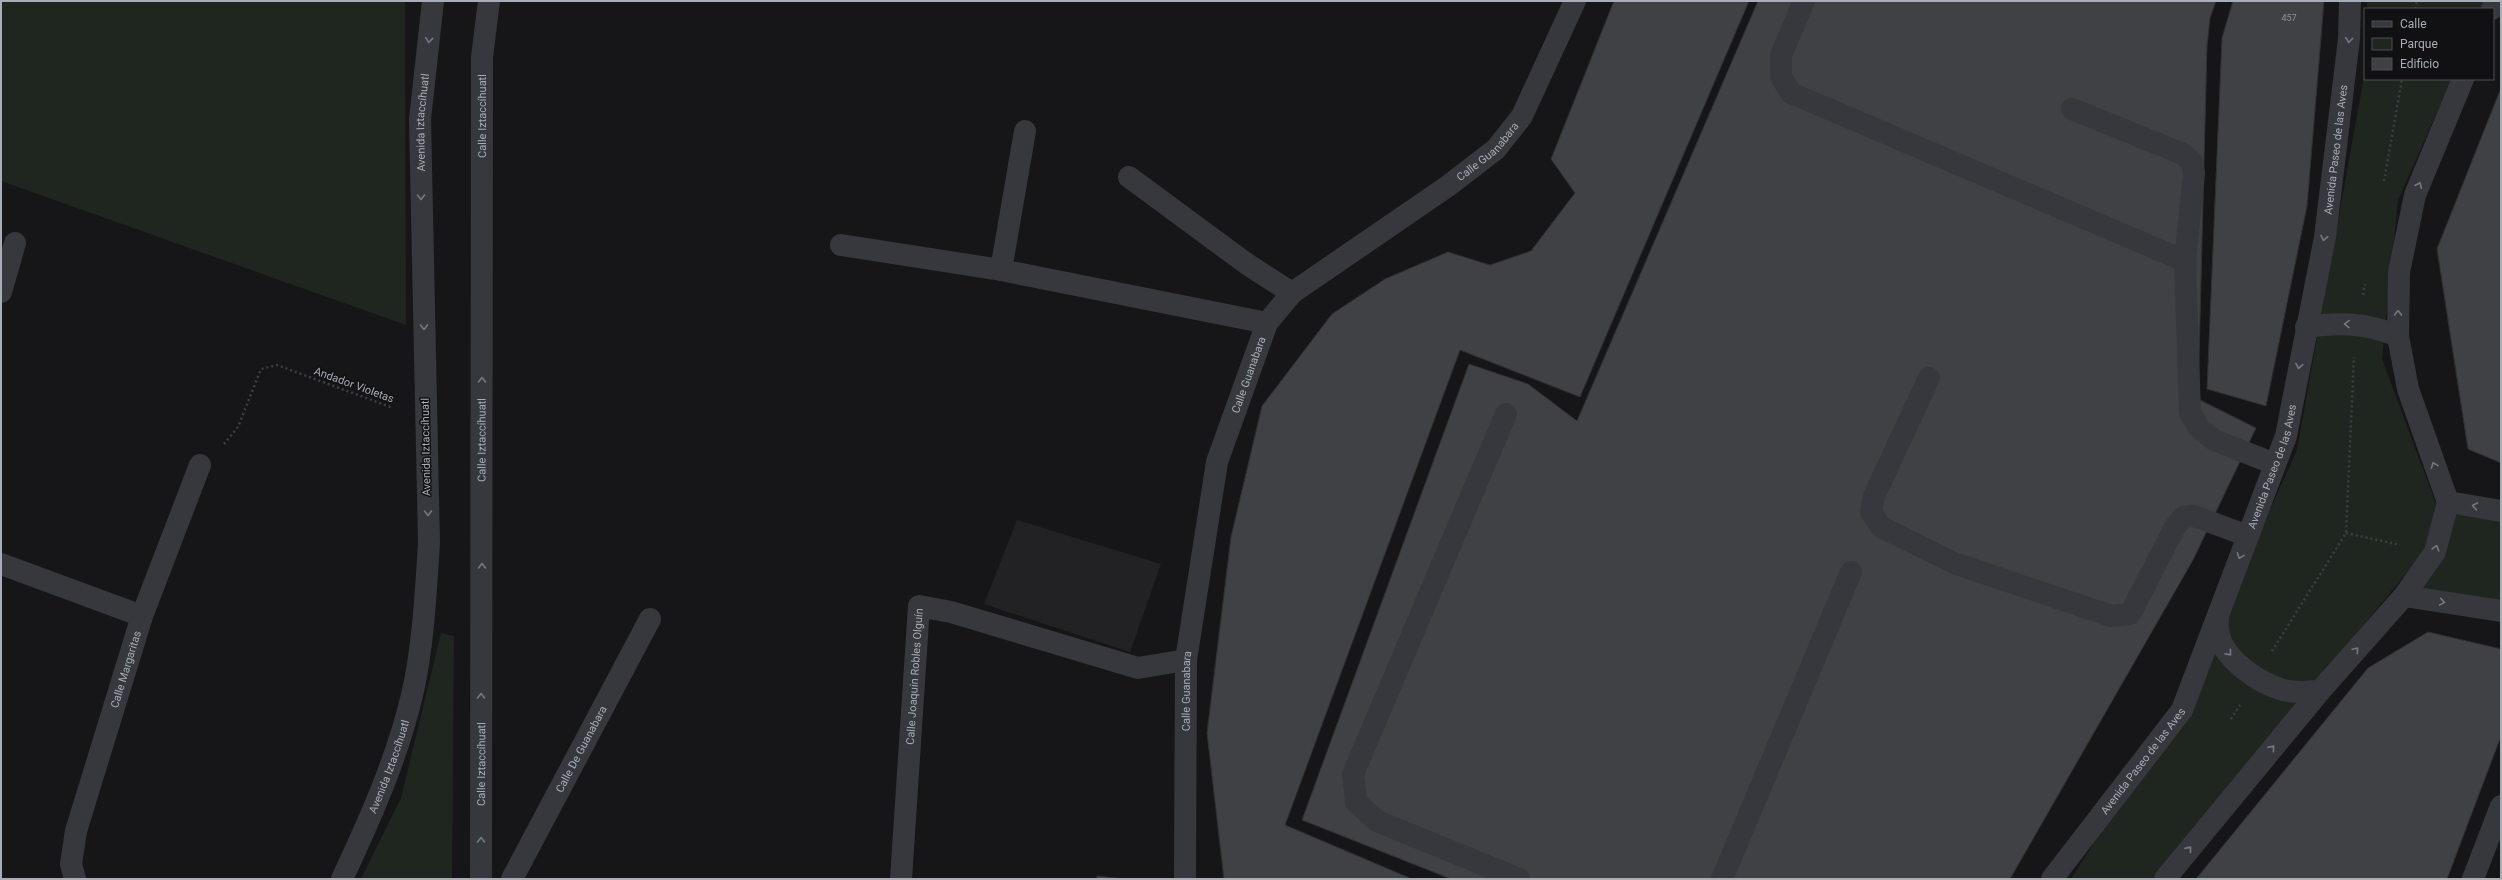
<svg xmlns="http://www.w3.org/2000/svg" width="2502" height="880" font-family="Roboto,sans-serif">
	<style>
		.built { fill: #222225 }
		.green { fill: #1e261f }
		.building { fill: #404145; stroke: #303034 }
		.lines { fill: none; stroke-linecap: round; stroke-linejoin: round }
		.path { stroke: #3d3f44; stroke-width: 2.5; stroke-dasharray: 2 3; stroke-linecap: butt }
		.minor { stroke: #37383d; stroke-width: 22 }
		.oneway { stroke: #757881 }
		.labels { text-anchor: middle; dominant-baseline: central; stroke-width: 3; stroke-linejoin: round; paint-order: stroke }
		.number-label { font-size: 9px; fill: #8e929b }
		.street-label { font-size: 11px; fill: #a8adb8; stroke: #111113 }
	</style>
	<rect width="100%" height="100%" fill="#161618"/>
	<polygon class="built" points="1017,520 1161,564 1130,652 984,604"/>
	<g class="green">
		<polygon points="1,1 405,1 406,325 1,181"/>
		<polygon points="2367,1 2486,1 2483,9 2367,9"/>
		<polygon points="2365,71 2365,79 2452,79 2398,200 2382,359 2436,504 2424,552 2153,879 2071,879 2183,703 2297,450"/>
		<polygon points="2448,502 2501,511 2501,613 2404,596"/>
		<polygon points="441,633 454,636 452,879 361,879 401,798"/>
	</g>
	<g class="building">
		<polygon points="1614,1 1749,1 1580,397 1460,350 1285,825 1412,879 1224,879 1207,733 1231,537 1262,406 1332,314 1385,279 1448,252 1490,265 1531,251 1575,193 1551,159"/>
		<polygon points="1758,1 2216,1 2210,18 2207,46 2198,399 2256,428 2193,560 2010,879 1451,879 1302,820 1469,364 1528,384 1577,421"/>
		<polygon points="2233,1 2324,1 2307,206 2266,406 2207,389 2222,38"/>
		<polygon points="2501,88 2501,463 2468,449 2437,249"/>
		<polygon points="2428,632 2501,649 2501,736 2447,879 2196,879 2368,668"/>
		<polygon points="1097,876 1125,879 1097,879"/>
	</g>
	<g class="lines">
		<g class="path">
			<polyline points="2415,9 2417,1"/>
			<polyline points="2384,181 2402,79"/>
			<polyline points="2363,295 2365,284"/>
			<polyline points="224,444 238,427 261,369 277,365 393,408"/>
			<polyline points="2346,533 2400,545"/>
			<polyline points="2272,651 2346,533 2354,357"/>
			<polyline points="2231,719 2240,705"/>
		</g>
		<g class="minor">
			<polyline points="1804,1 1781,55 1781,77 1791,93 2185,261 2190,412 2199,428 2214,440 2275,464"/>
			<polyline points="2492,9 2495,1"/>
			<polyline points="2072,109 2183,154 2192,162 2194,173 2185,261"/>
			<polyline points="1129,177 1247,264 1292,293"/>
			<polyline points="841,245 1001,270 1267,323"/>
			<polyline points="1001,270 1025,131"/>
			<polyline points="1,292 15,243"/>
			<path d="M2306,327C2339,322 2367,323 2398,336"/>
			<polyline points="1929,378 1874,496 1871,512 1881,527 1954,563 2111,616 2130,614 2175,527 2183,517 2194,516 2248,536"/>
			<polyline points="1506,414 1353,774 1356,802 1377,821 1519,879"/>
			<polyline points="2448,502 2501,511"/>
			<polyline points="1,564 142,616"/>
			<polyline points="2404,596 2501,611"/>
			<path d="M2218,617C2218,622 2217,629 2219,635C2224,659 2258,682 2280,689C2293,693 2306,692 2320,691"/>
			<path id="s1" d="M75,879L71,864L76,831L142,616L200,465"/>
			<path id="s2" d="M342,879C370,819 397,759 412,695C423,649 426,590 429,543L420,119L433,1"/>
			<path id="s3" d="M481,879L482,57L489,1"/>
			<path id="s4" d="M512,879L650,619"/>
			<path id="s5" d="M901,879L919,606L951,612L1138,668L1186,660"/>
			<path id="s6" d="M1185,879L1186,660L1217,462L1267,323L1292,293L1448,186L1496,149L1522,116L1575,1"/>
			<polyline points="1722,879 1851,572"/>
			<path id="s7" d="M2052,879L2182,710L2286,436L2325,237L2349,39L2350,1"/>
			<polyline points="2165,879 2320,691 2404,596 2435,552 2448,502 2408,389 2398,336 2399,272 2415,195 2463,79"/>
			<polyline points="2473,879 2501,806"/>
		</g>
	</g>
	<defs><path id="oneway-chevron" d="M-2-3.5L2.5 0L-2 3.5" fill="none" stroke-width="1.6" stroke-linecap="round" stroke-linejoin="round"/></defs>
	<g class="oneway">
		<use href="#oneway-chevron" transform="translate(429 40) rotate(96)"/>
		<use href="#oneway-chevron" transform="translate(2349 40) rotate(95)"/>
		<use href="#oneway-chevron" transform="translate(2419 185) rotate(-67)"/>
		<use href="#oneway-chevron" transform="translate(421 197) rotate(89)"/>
		<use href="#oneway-chevron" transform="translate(2324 238) rotate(100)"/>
		<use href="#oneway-chevron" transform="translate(2398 313) rotate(-89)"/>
		<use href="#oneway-chevron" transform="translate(2347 324) rotate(-178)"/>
		<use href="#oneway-chevron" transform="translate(424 327) rotate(89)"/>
		<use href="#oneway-chevron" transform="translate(2299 366) rotate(100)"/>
		<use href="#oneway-chevron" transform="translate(482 380) rotate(-90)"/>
		<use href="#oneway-chevron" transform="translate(2434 465) rotate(-111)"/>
		<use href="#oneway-chevron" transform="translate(2475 506) rotate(-170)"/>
		<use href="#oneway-chevron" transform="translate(428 513) rotate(89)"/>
		<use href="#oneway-chevron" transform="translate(2436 548) rotate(-72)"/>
		<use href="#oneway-chevron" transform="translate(2240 556) rotate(111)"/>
		<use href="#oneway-chevron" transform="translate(482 566) rotate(-90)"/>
		<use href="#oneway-chevron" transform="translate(2442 602) rotate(9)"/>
		<use href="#oneway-chevron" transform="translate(2356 650) rotate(-49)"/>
		<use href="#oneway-chevron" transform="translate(2229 653) rotate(49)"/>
		<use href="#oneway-chevron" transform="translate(481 696) rotate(-90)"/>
		<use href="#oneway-chevron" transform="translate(2272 748) rotate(-51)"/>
		<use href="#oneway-chevron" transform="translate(481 840) rotate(-90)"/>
		<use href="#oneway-chevron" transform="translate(2189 849) rotate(-51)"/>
	</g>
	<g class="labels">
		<g class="number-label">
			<text x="2289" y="18">457</text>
		</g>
		<g class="street-label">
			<text stroke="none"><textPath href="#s3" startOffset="763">Calle Iztaccíhuatl</textPath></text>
			<text stroke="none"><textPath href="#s2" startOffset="771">Avenida Iztaccíhuatl</textPath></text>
			<text stroke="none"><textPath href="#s6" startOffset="848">Calle Guanabara</textPath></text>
			<text stroke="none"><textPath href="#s7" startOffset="797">Avenida Paseo de las Aves</textPath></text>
			<text stroke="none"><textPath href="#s6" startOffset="512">Calle Guanabara</textPath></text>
			<text transform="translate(354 385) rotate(20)">Andador Violetas</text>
			<text stroke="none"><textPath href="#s3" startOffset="439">Calle Iztaccíhuatl</textPath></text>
			<text transform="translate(426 447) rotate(-91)">Avenida Iztaccíhuatl</text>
			<text stroke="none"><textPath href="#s7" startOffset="473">Avenida Paseo de las Aves</textPath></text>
			<text stroke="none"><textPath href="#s1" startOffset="218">Calle Margaritas</textPath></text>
			<text stroke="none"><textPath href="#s5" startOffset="203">Calle Joaquín Robles Olguín</textPath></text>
			<text stroke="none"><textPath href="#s6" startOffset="188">Calle Guanabara</textPath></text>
			<text stroke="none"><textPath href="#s4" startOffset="147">Calle De Guanabara</textPath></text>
			<text stroke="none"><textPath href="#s7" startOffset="149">Avenida Paseo de las Aves</textPath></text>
			<text stroke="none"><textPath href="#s3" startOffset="115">Calle Iztaccíhuatl</textPath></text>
			<text stroke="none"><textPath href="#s2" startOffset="122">Avenida Iztaccíhuatl</textPath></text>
		</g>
	</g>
	<rect width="2502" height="880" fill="none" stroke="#a8adb8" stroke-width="4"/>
	<rect x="2364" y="8" width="130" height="72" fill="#111113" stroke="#4d4f55"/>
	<rect x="2372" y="21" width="20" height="6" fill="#37383d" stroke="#4d4f55"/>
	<text x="2400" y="28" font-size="12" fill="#a8adb8">Calle</text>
	<rect x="2372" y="38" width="20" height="12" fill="#1e261f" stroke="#4d4f55"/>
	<text x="2400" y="48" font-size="12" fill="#a8adb8">Parque</text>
	<rect x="2372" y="58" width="20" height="12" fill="#404145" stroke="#4d4f55"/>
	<text x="2400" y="68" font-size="12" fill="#a8adb8">Edificio</text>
</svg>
